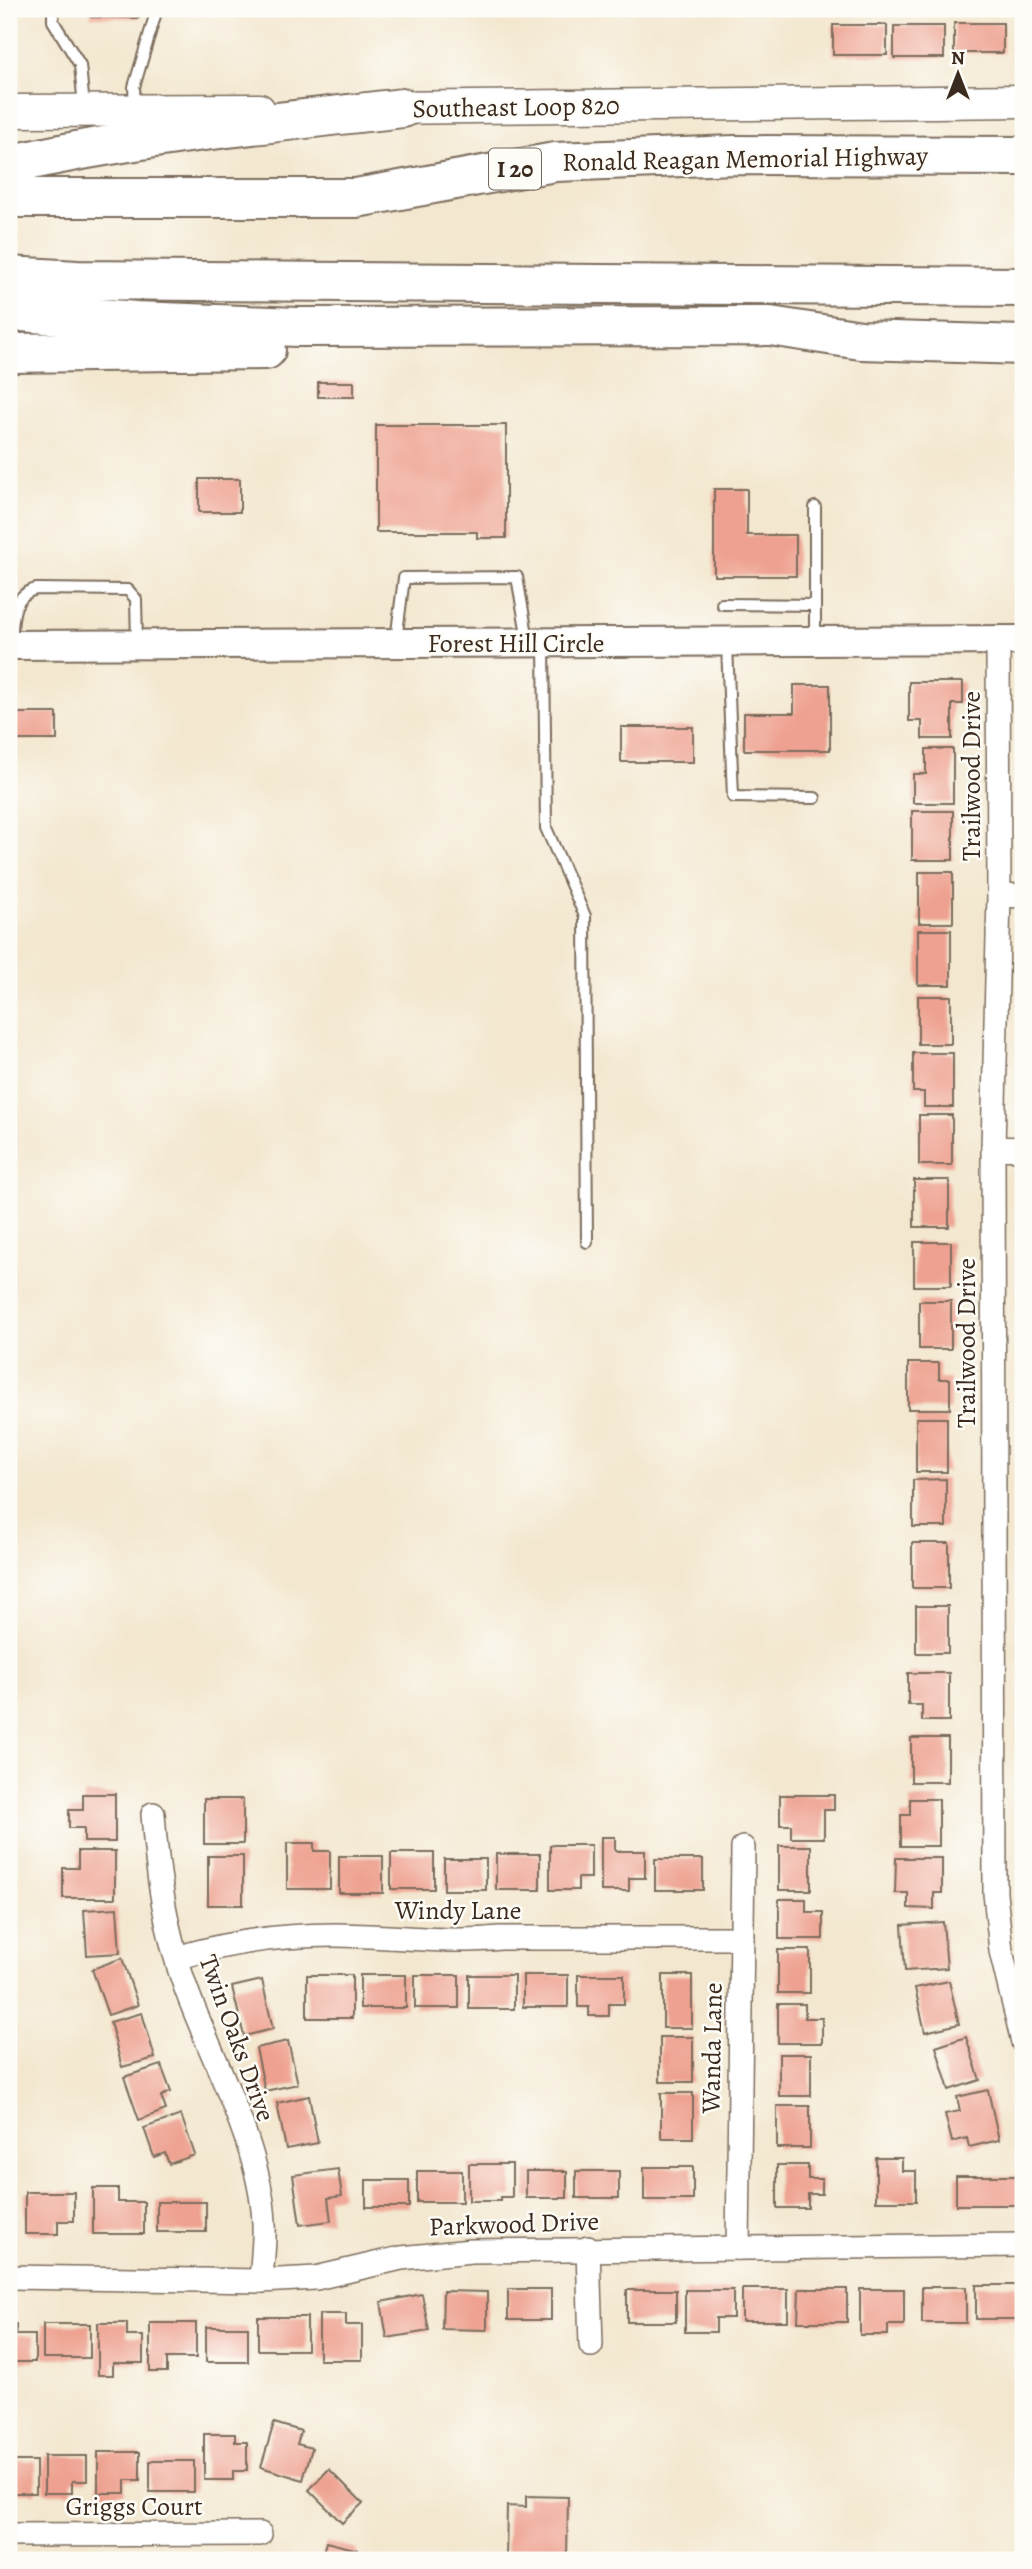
<svg xmlns="http://www.w3.org/2000/svg" width="1032" height="2569" font-family="Alegreya,serif">
	<style>
		.building { fill: #eea190 }
		.lines { fill: none; stroke-linecap: round; stroke-linejoin: round }
		.service-casing { stroke: #7b6c5c; stroke-width: 14 }
		.minor-casing { stroke: #7b6c5c; stroke-width: 26 }
		.tertiary-casing { stroke: #7b6c5c; stroke-width: 32 }
		.secondary-casing { stroke: #7b6c5c; stroke-width: 35 }
		.motorway-casing { stroke: #7b6c5c; stroke-width: 42 }
		.service { stroke: #fff; stroke-width: 10 }
		.minor { stroke: #fff; stroke-width: 23 }
		.tertiary { stroke: #fff; stroke-width: 28 }
		.secondary { stroke: #fff; stroke-width: 32 }
		.motorway { stroke: #fff; stroke-width: 38 }
		.labels { text-anchor: middle; dominant-baseline: central; stroke-width: 5; stroke-linejoin: round; paint-order: stroke }
		.shield { fill: #fdfcf7; stroke: #75695f; stroke-width: 2 }
		.shield-label { font-size: 24px; font-weight: bold; fill: #3b2a1e }
		.street-label { font-size: 26px; fill: #3b2a1e; stroke: #fdfcf7 }
	</style>
	<rect width="100%" height="100%" fill="#fdfcf7"/>
	<filter id="ink" filterUnits="userSpaceOnUse"><feTurbulence type="fractalNoise" baseFrequency=".0143" numOctaves="2"/><feDisplacementMap in="SourceGraphic" scale="14" xChannelSelector="R" yChannelSelector="G"/><feConvolveMatrix kernelMatrix="1 2 1 2 8 2 1 2 1" color-interpolation-filters="sRGB"/></filter>
	<filter id="wash" filterUnits="userSpaceOnUse"><feTurbulence type="fractalNoise" baseFrequency=".00686" numOctaves="4" result="noise"/><feDisplacementMap in="SourceGraphic" scale="28" xChannelSelector="R" yChannelSelector="G"/><feGaussianBlur stdDeviation="1.57" result="paint"/><feColorMatrix in="noise" values="0 0 0 0 0 0 0 0 0 0 0 0 0 0 0 0 0 1.4 0 .05"/><feComposite in="paint" operator="in"/></filter>
	<g filter="url(#wash)">
		<rect width="100%" height="100%" fill="#f3e7cf"/>
		<g id="blocks">
			<g class="building">
				<polygon points="91,9 139,9 139,18 91,17"/>
				<rect x="954" y="23" width="49" height="30"/>
				<rect x="833" y="25" width="54" height="30"/>
				<rect x="894" y="26" width="50" height="32"/>
				<rect x="318" y="382" width="36" height="15"/>
				<polygon points="376,425 506,425 506,538 477,538 477,532 376,532"/>
				<rect x="199" y="479" width="41" height="33"/>
				<polygon points="714,489 747,489 747,535 796,535 796,576 714,576"/>
				<polygon points="909,682 963,682 963,704 952,704 952,739 922,739 922,721 909,721"/>
				<polygon points="794,685 830,685 830,750 744,750 744,713 794,713"/>
				<rect x="9" y="713" width="48" height="27"/>
				<rect x="621" y="727" width="72" height="35"/>
				<polygon points="926,749 953,749 953,803 913,803 913,774 926,774"/>
				<rect x="912" y="811" width="41" height="49"/>
				<rect x="919" y="872" width="34" height="51"/>
				<rect x="918" y="930" width="33" height="55"/>
				<rect x="918" y="996" width="33" height="48"/>
				<polygon points="913,1053 953,1053 953,1107 924,1107 924,1092 913,1092"/>
				<rect x="919" y="1115" width="33" height="50"/>
				<rect x="914" y="1180" width="35" height="47"/>
				<rect x="914" y="1242" width="37" height="44"/>
				<rect x="919" y="1301" width="32" height="48"/>
				<polygon points="908,1363 939,1363 939,1379 950,1379 950,1409 908,1409"/>
				<rect x="916" y="1418" width="31" height="54"/>
				<polygon points="946,1479 946,1527 913,1527 913,1480"/>
				<rect x="912" y="1543" width="37" height="45"/>
				<rect x="916" y="1606" width="32" height="47"/>
				<polygon points="908,1673 949,1673 949,1721 922,1721 922,1705 908,1705"/>
				<rect x="911" y="1738" width="37" height="44"/>
				<polygon points="83,1794 115,1794 115,1842 84,1842 84,1828 69,1828 69,1810 83,1810"/>
				<polygon points="780,1795 834,1795 834,1810 824,1810 824,1838 791,1838 791,1825 780,1825"/>
				<rect x="204" y="1799" width="39" height="45"/>
				<polygon points="910,1799 939,1799 939,1846 901,1846 901,1815 910,1815"/>
				<polygon points="601,1837 615,1837 615,1851 645,1851 645,1878 629,1878 629,1891 601,1891"/>
				<polygon points="287,1843 314,1843 314,1851 330,1851 330,1889 287,1889"/>
				<polygon points="550,1845 591,1845 591,1878 578,1878 578,1890 550,1890"/>
				<rect x="779" y="1846" width="32" height="44"/>
				<polygon points="78,1851 115,1851 115,1898 63,1898 63,1868 78,1868"/>
				<rect x="391" y="1853" width="43" height="36"/>
				<rect x="496" y="1854" width="44" height="36"/>
				<rect x="208" y="1856" width="35" height="49"/>
				<rect x="339" y="1856" width="44" height="37"/>
				<polygon points="896,1858 942,1858 942,1893 934,1893 934,1909 908,1908 908,1893 895,1893"/>
				<rect x="444" y="1859" width="42" height="31"/>
				<rect x="655" y="1859" width="48" height="31"/>
				<polygon points="779,1899 806,1899 806,1912 823,1912 823,1939 779,1939"/>
				<polygon points="117,1908 120,1953 87,1955 84,1910"/>
				<polygon points="943,1922 947,1968 905,1971 902,1925"/>
				<rect x="778" y="1950" width="32" height="43"/>
				<polygon points="122,1958 138,2005 108,2015 92,1969"/>
				<rect x="307" y="1975" width="45" height="43"/>
				<rect x="360" y="1975" width="46" height="33"/>
				<rect x="415" y="1975" width="44" height="33"/>
				<rect x="469" y="1975" width="45" height="34"/>
				<rect x="523" y="1975" width="45" height="32"/>
				<polygon points="578,1975 624,1975 624,2004 609,2004 609,2016 589,2016 589,2007 578,2007"/>
				<rect x="663" y="1975" width="29" height="53"/>
				<polygon points="262,1980 273,2029 244,2036 232,1987"/>
				<polygon points="949,1981 959,2024 925,2032 915,1988"/>
				<polygon points="778,2004 805,2004 805,2018 822,2018 822,2043 778,2043"/>
				<polygon points="142,2013 155,2058 122,2067 110,2022"/>
				<rect x="660" y="2037" width="33" height="45"/>
				<polygon points="966,2037 980,2080 949,2090 936,2047"/>
				<polygon points="288,2041 298,2084 265,2091 256,2048"/>
				<rect x="779" y="2054" width="32" height="42"/>
				<polygon points="161,2065 171,2092 161,2096 166,2110 139,2120 124,2077"/>
				<polygon points="988,2090 999,2140 969,2147 967,2138 952,2142 945,2114 960,2111 957,2097"/>
				<rect x="661" y="2093" width="32" height="45"/>
				<polygon points="309,2096 318,2143 286,2149 277,2103"/>
				<rect x="777" y="2106" width="33" height="42"/>
				<polygon points="181,2115 195,2155 169,2164 165,2153 154,2157 144,2128"/>
				<polygon points="876,2158 902,2158 902,2171 916,2171 916,2201 876,2201"/>
				<polygon points="469,2164 512,2164 512,2197 500,2197 500,2201 469,2201"/>
				<polygon points="777,2165 808,2165 808,2179 822,2179 822,2194 808,2194 808,2208 777,2208"/>
				<rect x="644" y="2167" width="49" height="33"/>
				<polygon points="338,2169 342,2196 328,2198 331,2221 300,2225 293,2175"/>
				<rect x="417" y="2171" width="45" height="31"/>
				<rect x="526" y="2171" width="41" height="27"/>
				<rect x="576" y="2171" width="43" height="27"/>
				<rect x="956" y="2176" width="63" height="29"/>
				<rect x="366" y="2180" width="43" height="27"/>
				<polygon points="93,2188 118,2188 118,2202 144,2202 144,2234 93,2234"/>
				<polygon points="25,2192 74,2192 74,2221 58,2221 58,2234 25,2234"/>
				<rect x="157" y="2202" width="49" height="30"/>
				<polygon points="9,2207 14,2208 11,2235 9,2235"/>
				<rect x="976" y="2285" width="47" height="34"/>
				<rect x="922" y="2287" width="44" height="36"/>
				<rect x="508" y="2289" width="43" height="31"/>
				<rect x="742" y="2289" width="46" height="32"/>
				<polygon points="799,2289 847,2289 847,2322 798,2322"/>
				<polygon points="860,2289 904,2289 904,2325 888,2325 888,2335 860,2335"/>
				<rect x="627" y="2290" width="49" height="32"/>
				<polygon points="685,2290 733,2290 733,2318 716,2318 716,2332 685,2332"/>
				<polygon points="443,2291 487,2292 487,2330 442,2329"/>
				<polygon points="422,2294 429,2331 387,2338 381,2302"/>
				<polygon points="319,2314 346,2314 346,2325 362,2325 362,2360 319,2360"/>
				<rect x="258" y="2317" width="49" height="33"/>
				<polygon points="98,2323 127,2323 127,2336 143,2336 143,2363 113,2363 113,2375 98,2375"/>
				<polygon points="150,2323 196,2323 196,2358 167,2358 167,2372 150,2372"/>
				<polygon points="9,2324 16,2324 16,2335 35,2335 35,2362 9,2362"/>
				<rect x="43" y="2324" width="47" height="34"/>
				<rect x="206" y="2327" width="42" height="35"/>
				<polygon points="274,2423 301,2431 297,2444 312,2448 303,2480 261,2467"/>
				<polygon points="204,2434 235,2434 235,2442 247,2442 247,2471 233,2471 233,2480 204,2480"/>
				<polygon points="98,2452 140,2452 140,2480 125,2480 125,2493 98,2493"/>
				<polygon points="44,2456 87,2456 87,2481 72,2481 72,2493 44,2493"/>
				<rect x="9" y="2461" width="27" height="32"/>
				<rect x="150" y="2461" width="44" height="31"/>
				<polygon points="329,2469 363,2503 342,2523 309,2490"/>
				<polygon points="526,2496 568,2497 567,2560 506,2560 507,2506 526,2507"/>
				<polygon points="326,2542 358,2550 355,2560 321,2560"/>
			</g>
		</g>
	</g>
	<g filter="url(#ink)">
		<use href="#blocks" fill-opacity="0" stroke="#7b6c5c" stroke-width="2"/>
		<g class="lines">
			<defs>
				<g id="service">
					<polyline points="53,9 53,21 80,65 84,107"/>
					<polyline points="135,108 134,87 157,9"/>
					<polyline points="815,507 815,641"/>
					<polyline points="722,604 815,605"/>
					<polyline points="396,640 404,578 517,577 528,640"/>
					<polyline points="544,644 546,828 585,916 587,1242"/>
					<polyline points="727,644 733,797 815,798"/>
					<path d="M11,645C13,621 10,596 36,589L128,590L136,599L137,643"/>
				</g>
				<g id="minor">
					<polyline points="998,641 999,895 993,1148 995,1893 1001,1951 1023,2042"/>
					<polyline points="999,895 1023,896"/>
					<polyline points="993,1148 1023,1149"/>
					<path d="M153,1814C157,1873 165,1930 185,1986C211,2058 261,2146 264,2223C265,2242 262,2262 261,2281"/>
					<path d="M177,1958C228,1942 281,1935 335,1935C391,1935 445,1944 500,1938H742"/>
					<polyline points="588,2248 591,2345"/>
					<polyline points="738,2248 743,1848"/>
					<polyline points="9,2277 261,2281 316,2278 401,2258 471,2251 1023,2245"/>
					<polyline points="9,2535 260,2534"/>
				</g>
				<polyline id="tertiary" points="9,645 1023,640"/>
				<g id="secondary">
					<polyline points="381,108 1023,101"/>
					<polyline points="9,111 259,110"/>
				</g>
				<g id="motorway">
					<path d="M9,165C139,135 271,123 403,108"/>
					<polyline points="9,198 356,198 555,162 734,155 1023,156"/>
					<polyline points="9,276 77,280 1023,287"/>
					<polyline points="9,311 136,321 298,327 770,326 861,340 1023,345"/>
					<polyline points="9,353 266,350"/>
				</g>
			</defs>
			<use href="#service" class="service-casing"/>
			<use href="#minor" class="minor-casing"/>
			<use href="#tertiary" class="tertiary-casing"/>
			<use href="#secondary" class="secondary-casing"/>
			<use href="#motorway" class="motorway-casing"/>
			<use href="#service" class="service"/>
			<use href="#minor" class="minor"/>
			<use href="#tertiary" class="tertiary"/>
			<use href="#secondary" class="secondary"/>
			<use href="#motorway" class="motorway"/>
		</g>
	</g>
	<g class="labels">
		<rect class="shield" x="489" y="148.5" width="52" height="41" rx="5"/>
		<g class="shield-label">
			<text x="515" y="169">I 20</text>
		</g>
		<g class="street-label">
			<text transform="translate(516 107) rotate(-1)">Southeast Loop 820</text>
			<text transform="translate(745 159) rotate(-1)">Ronald Reagan Memorial Highway</text>
			<text x="516" y="643">Forest Hill Circle</text>
			<text transform="translate(971 776) rotate(-90)">Trailwood Drive</text>
			<text transform="translate(966 1343) rotate(-90)">Trailwood Drive</text>
			<text x="458" y="1910">Windy Lane</text>
			<text transform="translate(237 2038) rotate(70)">Twin Oaks Drive</text>
			<text transform="translate(712 2048) rotate(-89)">Wanda Lane</text>
			<text transform="translate(514 2224) rotate(-2)">Parkwood Drive</text>
			<text x="134" y="2506">Griggs Court</text>
		</g>
	</g>
	<rect width="1032" height="2569" fill="none" stroke="#fdfcf7" stroke-width="35"/>
	<g transform="translate(958 74)" stroke="#fdfcf7" stroke-width="5" paint-order="stroke">
	<path d="M0-5L12 26L0 18L-12 26Z" fill="#3b2a1e"/>
	<text y="-10" font-size="19" font-weight="bold" text-anchor="middle" fill="#3b2a1e">N</text>
	</g>
</svg>
